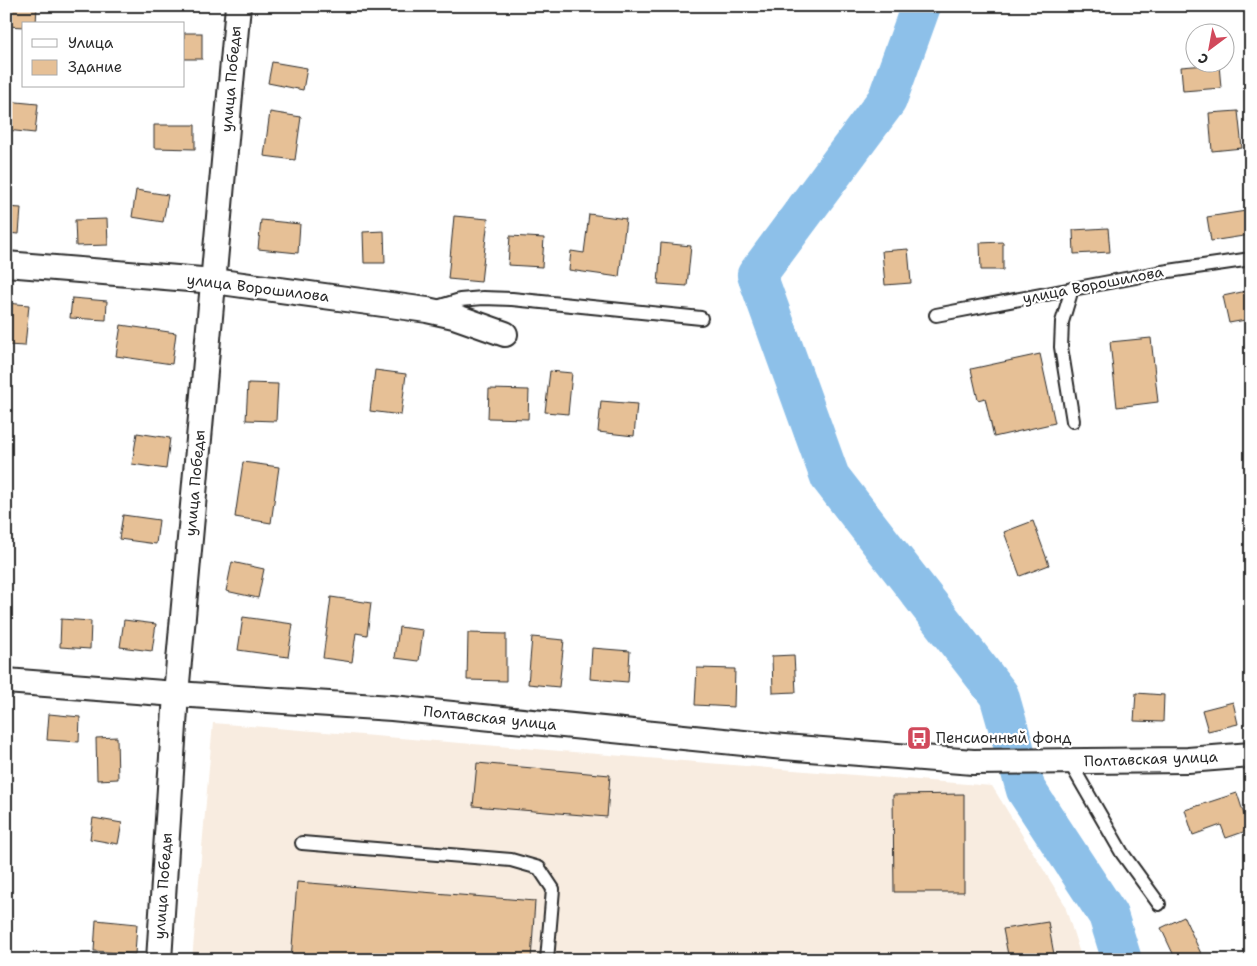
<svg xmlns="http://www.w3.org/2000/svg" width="1257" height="966" font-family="'Shantell Sans',sans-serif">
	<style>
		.built { fill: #f8ece0 }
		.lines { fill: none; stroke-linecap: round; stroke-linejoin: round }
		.river { stroke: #8dc0e9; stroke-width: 40 }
		.building { fill: #e6c096; stroke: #2b2b2b }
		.lane-casing { stroke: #2b2b2b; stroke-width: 16 }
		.street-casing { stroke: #2b2b2b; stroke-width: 28 }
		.lane { stroke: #fff; stroke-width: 12 }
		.street { stroke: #fff; stroke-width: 24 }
		.labels { text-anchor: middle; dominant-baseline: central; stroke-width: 4.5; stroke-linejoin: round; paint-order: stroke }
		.street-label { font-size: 15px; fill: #2b2b2b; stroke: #fff }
		.poi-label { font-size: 15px; fill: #2b2b2b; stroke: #fff; text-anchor: start }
	</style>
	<rect width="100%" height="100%" fill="#fff"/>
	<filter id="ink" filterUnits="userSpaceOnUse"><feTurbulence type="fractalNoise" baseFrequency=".02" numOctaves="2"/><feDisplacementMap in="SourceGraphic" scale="10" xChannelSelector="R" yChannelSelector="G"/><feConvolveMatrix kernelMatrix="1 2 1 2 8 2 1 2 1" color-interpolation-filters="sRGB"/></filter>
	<g filter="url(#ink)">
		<polygon class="built" points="213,723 992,786 1064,903 1082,960 192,960"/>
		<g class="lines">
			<polyline class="river" points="921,6 887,100 757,275 830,477 999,695 1026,790 1108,915 1122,960"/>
		</g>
		<g class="building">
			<polygon points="8,6 37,6 36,24 24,24 24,27 6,26"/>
			<rect x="184" y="33" width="18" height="26"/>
			<polygon points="272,62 307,68 303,90 268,83"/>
			<polygon points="1219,64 1221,88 1183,91 1181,67"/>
			<polygon points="6,101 38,104 35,133 6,130"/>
			<polygon points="1238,111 1242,148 1212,151 1209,113"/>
			<polygon points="270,112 301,117 295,160 264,156"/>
			<polygon points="154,125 195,125 195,149 154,148"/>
			<polygon points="136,190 168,195 163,222 132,217"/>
			<polygon points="6,207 21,208 19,234 6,233"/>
			<polygon points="1246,211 1250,235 1211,241 1207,217"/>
			<polygon points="589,214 626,219 619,277 569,270 571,251 584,253"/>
			<polygon points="454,216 488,219 481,282 448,279"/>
			<polygon points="107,219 108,245 76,246 75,220"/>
			<polygon points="261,220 300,224 298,253 258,249"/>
			<polygon points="1108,228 1110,252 1074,254 1073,230"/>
			<polygon points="384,231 385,263 364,263 363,232"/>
			<polygon points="510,236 544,238 542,267 508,265"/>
			<polygon points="1003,242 1003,270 981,270 980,243"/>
			<polygon points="661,243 691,246 687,286 658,284"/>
			<polygon points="908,249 911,283 885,285 882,251"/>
			<polygon points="1251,290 1251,319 1229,323 1223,296"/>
			<polygon points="72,298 107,301 106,320 70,318"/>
			<polygon points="6,303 29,305 25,346 6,345"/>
			<polygon points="121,325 176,333 172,364 116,356"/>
			<polygon points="1151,338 1158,402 1117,407 1110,342"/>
			<polygon points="1040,354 1055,423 994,437 985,398 978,400 971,369"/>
			<polygon points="375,370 406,374 401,415 370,411"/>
			<polygon points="550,371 572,373 568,414 545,412"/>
			<polygon points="248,383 278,384 276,421 246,420"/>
			<polygon points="489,389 529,390 528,419 488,418"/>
			<polygon points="601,401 637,404 634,436 598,432"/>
			<polygon points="137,433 170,438 166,469 132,464"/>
			<polygon points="243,462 279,467 271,523 235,517"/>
			<polygon points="123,515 159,520 156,544 119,539"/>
			<polygon points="1033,521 1049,565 1020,576 1004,532"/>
			<polygon points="232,562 264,569 258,598 226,591"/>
			<polygon points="331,597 371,603 367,635 356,633 352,662 323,658"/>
			<polygon points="243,617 293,624 288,657 238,650"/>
			<polygon points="61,619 91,621 90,649 60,647"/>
			<polygon points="124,620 156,624 152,651 120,647"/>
			<polygon points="399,627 423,630 419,661 395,658"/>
			<polygon points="468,633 506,634 506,681 467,680"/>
			<polygon points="532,637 564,640 559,687 528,684"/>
			<polygon points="592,648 630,651 628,682 590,679"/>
			<polygon points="794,655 796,692 773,693 772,656"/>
			<polygon points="697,668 735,669 734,707 695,705"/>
			<polygon points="1136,693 1164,695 1163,722 1134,721"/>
			<polygon points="1233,702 1238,724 1208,731 1202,710"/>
			<polygon points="49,714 80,717 79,742 47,740"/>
			<polygon points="117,737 118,779 97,780 96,738"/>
			<polygon points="477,763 610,775 607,817 473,806"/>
			<polygon points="1237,793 1249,830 1226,838 1221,825 1193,835 1185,810"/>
			<polygon points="964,794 964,892 894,892 893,795"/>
			<polygon points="93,818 122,823 118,844 90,839"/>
			<polygon points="297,882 535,901 531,960 291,960"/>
			<polygon points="1184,917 1204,960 1176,960 1161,928"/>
			<polygon points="96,920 137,924 135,954 94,951"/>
			<polygon points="1048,922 1055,960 1009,960 1003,929"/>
		</g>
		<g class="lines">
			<defs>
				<g id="lane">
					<polyline points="1072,289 1062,322 1061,347 1073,421"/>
					<polyline points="434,308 460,300 483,298 512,299 701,318"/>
					<polyline points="936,315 1162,272 1251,259"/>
					<polyline points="1069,761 1122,853 1159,904"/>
					<polyline points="302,843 511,860 539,868 553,889 547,960"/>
				</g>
				<g id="street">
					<polyline points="6,264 214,281 427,310 454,316 505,334"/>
					<polyline points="6,681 176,694 392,708 784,747 973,762 1188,760 1251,755"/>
					<polyline points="159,960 176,694 238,6"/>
				</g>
			</defs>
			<use href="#lane" class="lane-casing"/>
			<use href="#street" class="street-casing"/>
			<use href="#lane" class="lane"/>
			<use href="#street" class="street"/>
		</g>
	</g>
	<defs>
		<symbol id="bus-square" viewBox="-11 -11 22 22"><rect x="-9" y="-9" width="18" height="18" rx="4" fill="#d1495b" stroke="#fff"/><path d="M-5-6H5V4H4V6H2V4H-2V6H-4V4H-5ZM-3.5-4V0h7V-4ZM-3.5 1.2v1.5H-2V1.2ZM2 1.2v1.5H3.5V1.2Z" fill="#fff"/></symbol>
	</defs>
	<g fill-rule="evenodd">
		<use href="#bus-square" x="905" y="724" width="28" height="28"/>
	</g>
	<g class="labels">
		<g class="street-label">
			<text transform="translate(231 79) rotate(-85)">улица Победы</text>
			<text transform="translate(1093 285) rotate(-11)">улица Ворошилова</text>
			<text transform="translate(258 288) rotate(7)">улица Ворошилова</text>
			<text transform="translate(195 483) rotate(-85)">улица Победы</text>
			<text transform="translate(490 718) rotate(6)">Полтавская улица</text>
			<text transform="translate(1151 759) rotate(-2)">Полтавская улица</text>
			<text transform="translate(163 886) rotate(-86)">улица Победы</text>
		</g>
		<g class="poi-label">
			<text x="936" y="738">Пенсионный фонд</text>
		</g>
	</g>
	<rect width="1257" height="966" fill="none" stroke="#fff" stroke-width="25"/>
	<rect x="12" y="12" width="1232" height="941" fill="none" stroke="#2b2b2b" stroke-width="2" filter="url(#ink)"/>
	<rect x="22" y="22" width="162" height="65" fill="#ffffff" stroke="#aaaaaa"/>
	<rect x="32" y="39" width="25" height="8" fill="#ffffff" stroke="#aaaaaa"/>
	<text x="68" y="48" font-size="15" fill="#2b2b2b">Улица</text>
	<rect x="32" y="60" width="25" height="15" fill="#e6c096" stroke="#aaaaaa"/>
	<text x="68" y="72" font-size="15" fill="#2b2b2b">Здание</text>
	<g transform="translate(1210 48) rotate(212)"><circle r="24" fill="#ffffff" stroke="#aaaaaa"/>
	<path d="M0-4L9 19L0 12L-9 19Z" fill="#d1495b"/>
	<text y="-8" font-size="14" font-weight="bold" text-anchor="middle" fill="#2b2b2b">С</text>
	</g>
</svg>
